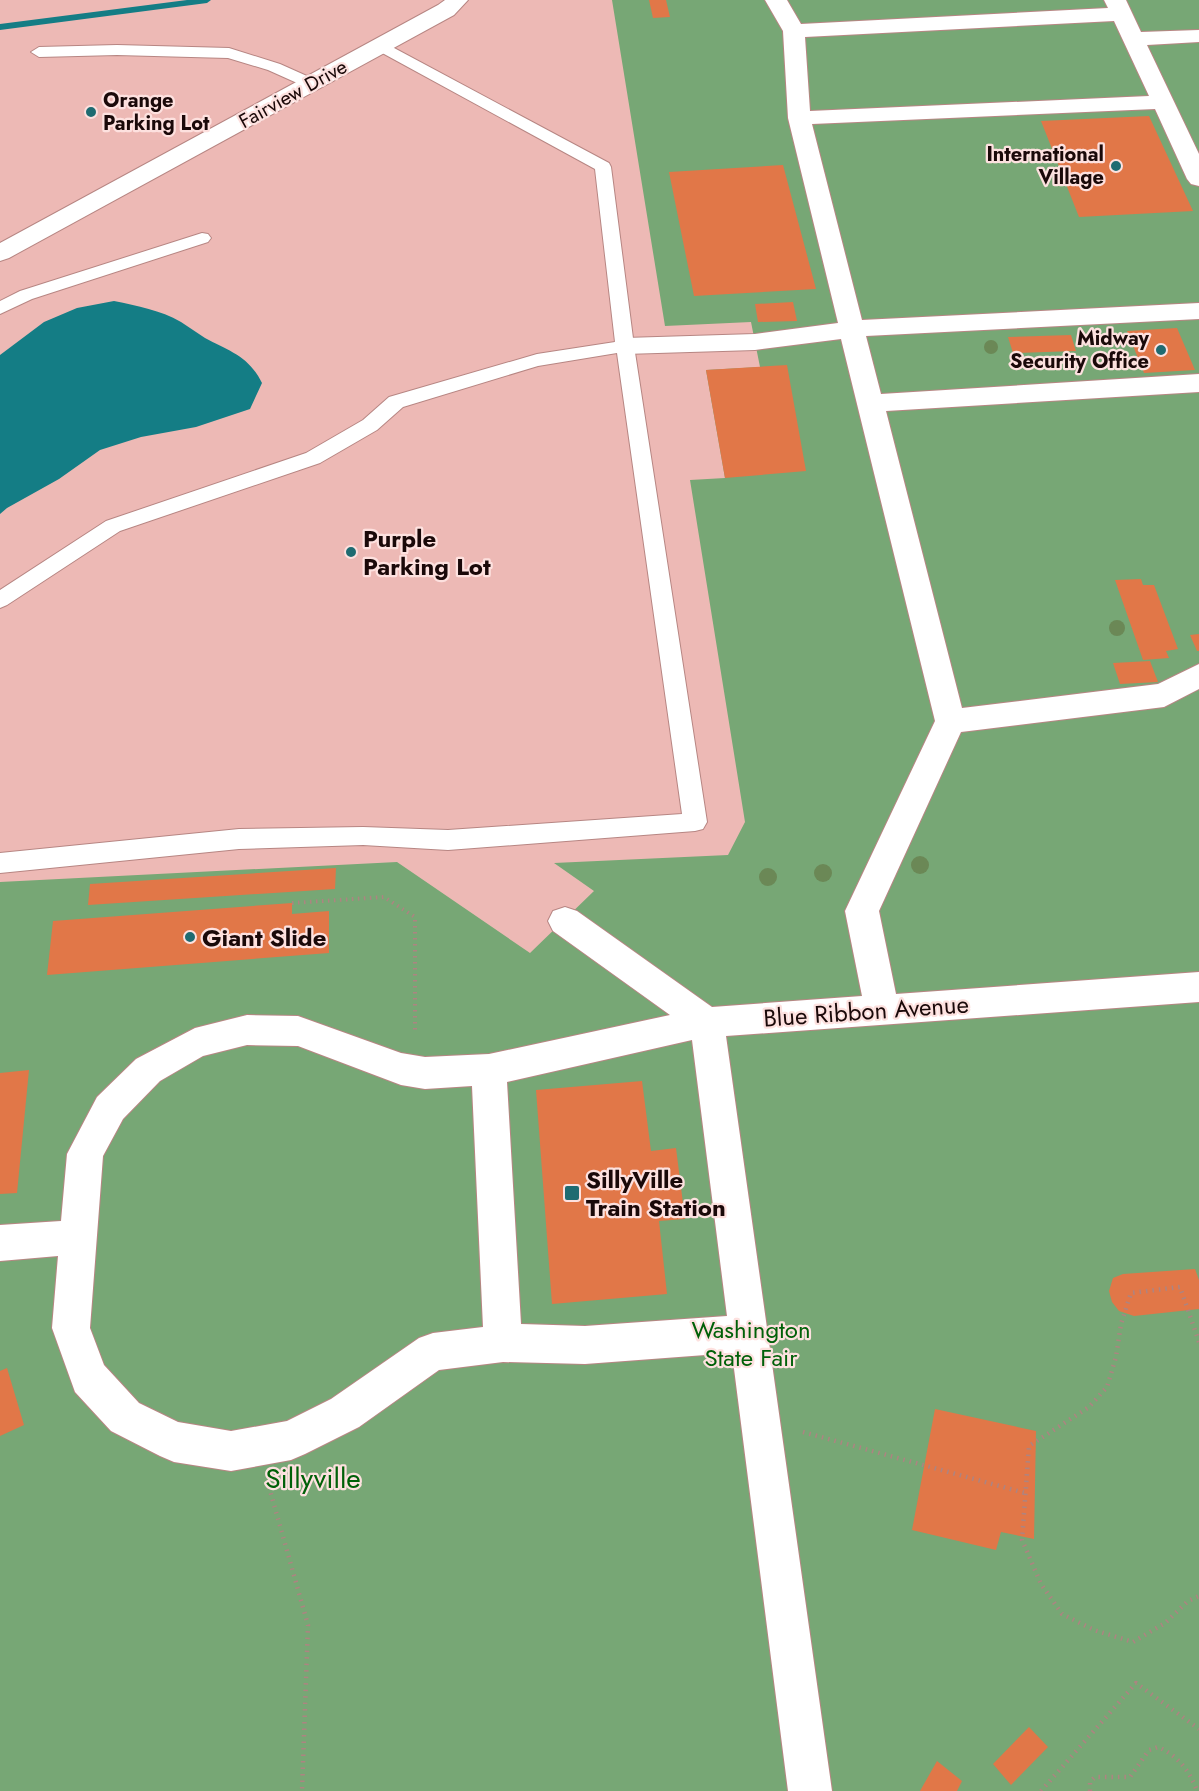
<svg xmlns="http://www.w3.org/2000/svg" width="1199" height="1791" font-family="Jost,sans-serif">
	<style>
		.green { fill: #77a775 }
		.water { fill: #147d85 }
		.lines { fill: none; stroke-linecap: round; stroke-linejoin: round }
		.stream { fill: #147d85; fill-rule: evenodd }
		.building { fill: #e17748 }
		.service-casing { stroke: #b78683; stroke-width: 2 }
		.pedestrian-casing { stroke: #b78683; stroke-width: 2 }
		.secondary-casing { stroke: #b78683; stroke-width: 2 }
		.path-far1 { stroke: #ad8481; stroke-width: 4; stroke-dasharray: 1.5 4.5; stroke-linecap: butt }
		.path { stroke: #ad8481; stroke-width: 4.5; stroke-dasharray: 1.5 5; stroke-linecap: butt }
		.service { fill: #fff; fill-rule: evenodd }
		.pedestrian { fill: #fff; fill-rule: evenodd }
		.secondary { fill: #fff; fill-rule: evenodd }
		.tree { fill: #6b8856 }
		.poi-dot { fill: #1f6b71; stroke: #fde1df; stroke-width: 2 }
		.labels { text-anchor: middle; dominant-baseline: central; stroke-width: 4.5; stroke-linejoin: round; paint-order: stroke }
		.far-street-label { font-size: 20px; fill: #1a0909; stroke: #fde1df }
		.far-poi-label { font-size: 20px; font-weight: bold; fill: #1a0909; stroke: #fde1df; text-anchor: end }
		.poi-label { font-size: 24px; font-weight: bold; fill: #1a0909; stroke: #fde1df; text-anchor: start }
		.street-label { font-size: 24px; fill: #1a0909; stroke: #fde1df }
		.park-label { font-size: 24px; fill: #006008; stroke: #fde1df }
		.near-park-label { font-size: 28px; fill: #006008; stroke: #fde1df }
	</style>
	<rect width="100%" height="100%" fill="#edb9b5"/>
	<polygon class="green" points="612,0 1199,0 1199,1791 0,1791 0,882 397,862 530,953 594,891 554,863 728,855 745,822 690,480 725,478 706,370 760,367 751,322 665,326"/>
	<path class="water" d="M114,301C138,306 160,310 181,322C189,327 197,333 205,338C229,351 249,356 262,383L250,409L196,427L141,437L100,450L59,479L7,508L0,514V355L44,322L77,308Z"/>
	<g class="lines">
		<polygon class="stream" points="187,0 211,0 207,3 0,30 0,24"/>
	</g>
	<g class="building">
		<polygon points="649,0 666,0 670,17 653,18"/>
		<polygon points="1149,116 1193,211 1079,217 1041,121"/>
		<polygon points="783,165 816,289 694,296 669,172"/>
		<polygon points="793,302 797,321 758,322 755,304"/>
		<polygon points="1177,328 1195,370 1144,373 1127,331"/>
		<polygon points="1071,335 1076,351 1013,353 1008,337"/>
		<polygon points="787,365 806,471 725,478 706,370"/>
		<polygon points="1141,579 1143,585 1154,585 1178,649 1166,651 1169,658 1143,660 1115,580"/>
		<polygon points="1199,634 1199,651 1197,651 1190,635"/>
		<polygon points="1150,661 1158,682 1120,684 1113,663"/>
		<polygon points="336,868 335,889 88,905 90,884"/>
		<polygon points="292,903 292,914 329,911 329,953 47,975 53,921"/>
		<polygon points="29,1070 17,1193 0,1194 0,1073"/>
		<polygon points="642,1081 651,1151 676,1148 685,1219 659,1221 667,1294 552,1304 536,1090"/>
		<polygon points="1195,1269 1199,1280 1199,1309 1134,1316 1119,1311 1112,1302 1109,1291 1113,1278 1123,1274"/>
		<polygon points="7,1368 24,1425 0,1436 0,1371"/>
		<polygon points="935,1409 1036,1431 1034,1539 1001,1532 996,1550 912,1530"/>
		<polygon points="1029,1727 1048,1747 1011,1785 993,1764"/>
		<polygon points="937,1761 962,1781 957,1791 920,1791"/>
	</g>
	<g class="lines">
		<defs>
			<g id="service">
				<polygon points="381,41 609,163 611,167 634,346 707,822 703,829 695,831 448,850 363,845 239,849 0,873 0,853 239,829 363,827 448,830 682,814 617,353 538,366 403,407 377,430 320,463 120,531 7,605 0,608 0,590 106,521 306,453 363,420 389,397 537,354 615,342 595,169 375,49 373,46"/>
				<polygon points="117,45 229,48 280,64 318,81 320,84 312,89 306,87 268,70 228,58 117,55 39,57 31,52 39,47"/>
				<polygon points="202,233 208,234 211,238 208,242 32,299 0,314 0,301 20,291"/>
			</g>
			<path id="pedestrian" d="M765,0H787L801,24L1108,8L1104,0H1126L1141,32L1199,30V42L1147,45L1199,154V186L1191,184L1187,179L1155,109L812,124L862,320L1199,303V319L866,336L881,394L1199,374V392L886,411L962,708L1158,684L1199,664V689L1164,707L961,732L879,911L896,994L1199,972V1002L726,1036L832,1791H788L732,1353L585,1364L503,1362L439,1370L359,1427L305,1454L291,1460L231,1471L174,1462L160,1456L111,1431L75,1392L52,1328L58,1256L0,1261V1225L61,1221L67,1154L97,1097L136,1059L195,1028L247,1015L298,1016L401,1053L425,1057L489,1054L670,1015L553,931L548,921L553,911L565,907L577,911L712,1007L862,996L845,911L935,721L841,339L755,350L625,354L616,352L612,346L616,340L625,338L755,334L838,323L788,118L783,31ZM1114,21L1149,96L810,111L805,37ZM692,1040L727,1316L585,1326L521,1324L507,1082ZM247,1045L298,1046L401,1085L425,1089L472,1086L483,1327L433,1333L419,1338L331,1399L287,1421L231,1431L178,1422L139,1403L104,1365L90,1328L103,1156L123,1119L160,1081L203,1056Z"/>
			<polygon id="secondary" points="445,0 468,0 454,15 9,258 0,261 0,243 438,5"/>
		</defs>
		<use href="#service" class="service-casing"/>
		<use href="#pedestrian" class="pedestrian-casing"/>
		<use href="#secondary" class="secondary-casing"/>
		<polyline class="path-far1" points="292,903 384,897 415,917 415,1032"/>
		<g class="path">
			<polyline points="1199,1342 1180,1287 1131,1293 1121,1324 1116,1357 1107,1387 1089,1407 1029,1446 1022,1540 1041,1584 1062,1614 1094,1630 1133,1642 1165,1623 1188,1601 1199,1596"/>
			<polyline points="803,1432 1025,1493"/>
			<polyline points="269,1487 308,1625 302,1791"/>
			<polyline points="1041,1791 1136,1683 1199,1729"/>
			<path d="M1090,1791V1782L1095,1777H1130L1149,1750L1158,1747C1177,1755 1190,1771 1197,1791"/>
		</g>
		<use href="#service" class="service"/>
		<use href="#pedestrian" class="pedestrian"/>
		<use href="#secondary" class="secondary"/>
	</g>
	<g class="tree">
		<circle cx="991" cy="347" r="7"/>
		<circle cx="1117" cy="628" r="8"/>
		<circle cx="920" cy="865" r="9"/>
		<circle cx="823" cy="873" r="9"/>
		<circle cx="768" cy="877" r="9"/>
	</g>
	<g class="poi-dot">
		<circle cx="91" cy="112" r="6"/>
		<circle cx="1116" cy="166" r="6"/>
		<circle cx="1161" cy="350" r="6"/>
		<circle cx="351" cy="552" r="6"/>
		<circle cx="190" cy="937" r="6"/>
		<rect x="564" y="1185" width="16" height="16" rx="3"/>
	</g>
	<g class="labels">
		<g class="far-street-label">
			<text transform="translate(293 94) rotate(-29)">Fairview Drive</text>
		</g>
		<g class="far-poi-label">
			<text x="103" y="100" text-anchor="start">Orange<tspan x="103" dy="23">Parking Lot</tspan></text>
			<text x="1104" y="154">International<tspan x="1104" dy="23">Village</tspan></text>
			<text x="1149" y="338">Midway<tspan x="1149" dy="23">Security Office</tspan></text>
		</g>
		<g class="poi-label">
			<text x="363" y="538">Purple<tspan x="363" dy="28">Parking Lot</tspan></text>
			<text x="202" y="937">Giant Slide</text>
			<text x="586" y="1179">SillyVille<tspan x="586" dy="28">Train Station</tspan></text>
		</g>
		<g class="street-label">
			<text transform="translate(866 1011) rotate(-4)">Blue Ribbon Avenue</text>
		</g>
		<g class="park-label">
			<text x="751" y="1329">Washington<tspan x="751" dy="28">State Fair</tspan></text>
		</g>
		<g class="near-park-label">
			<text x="313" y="1478">Sillyville</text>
		</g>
	</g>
</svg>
